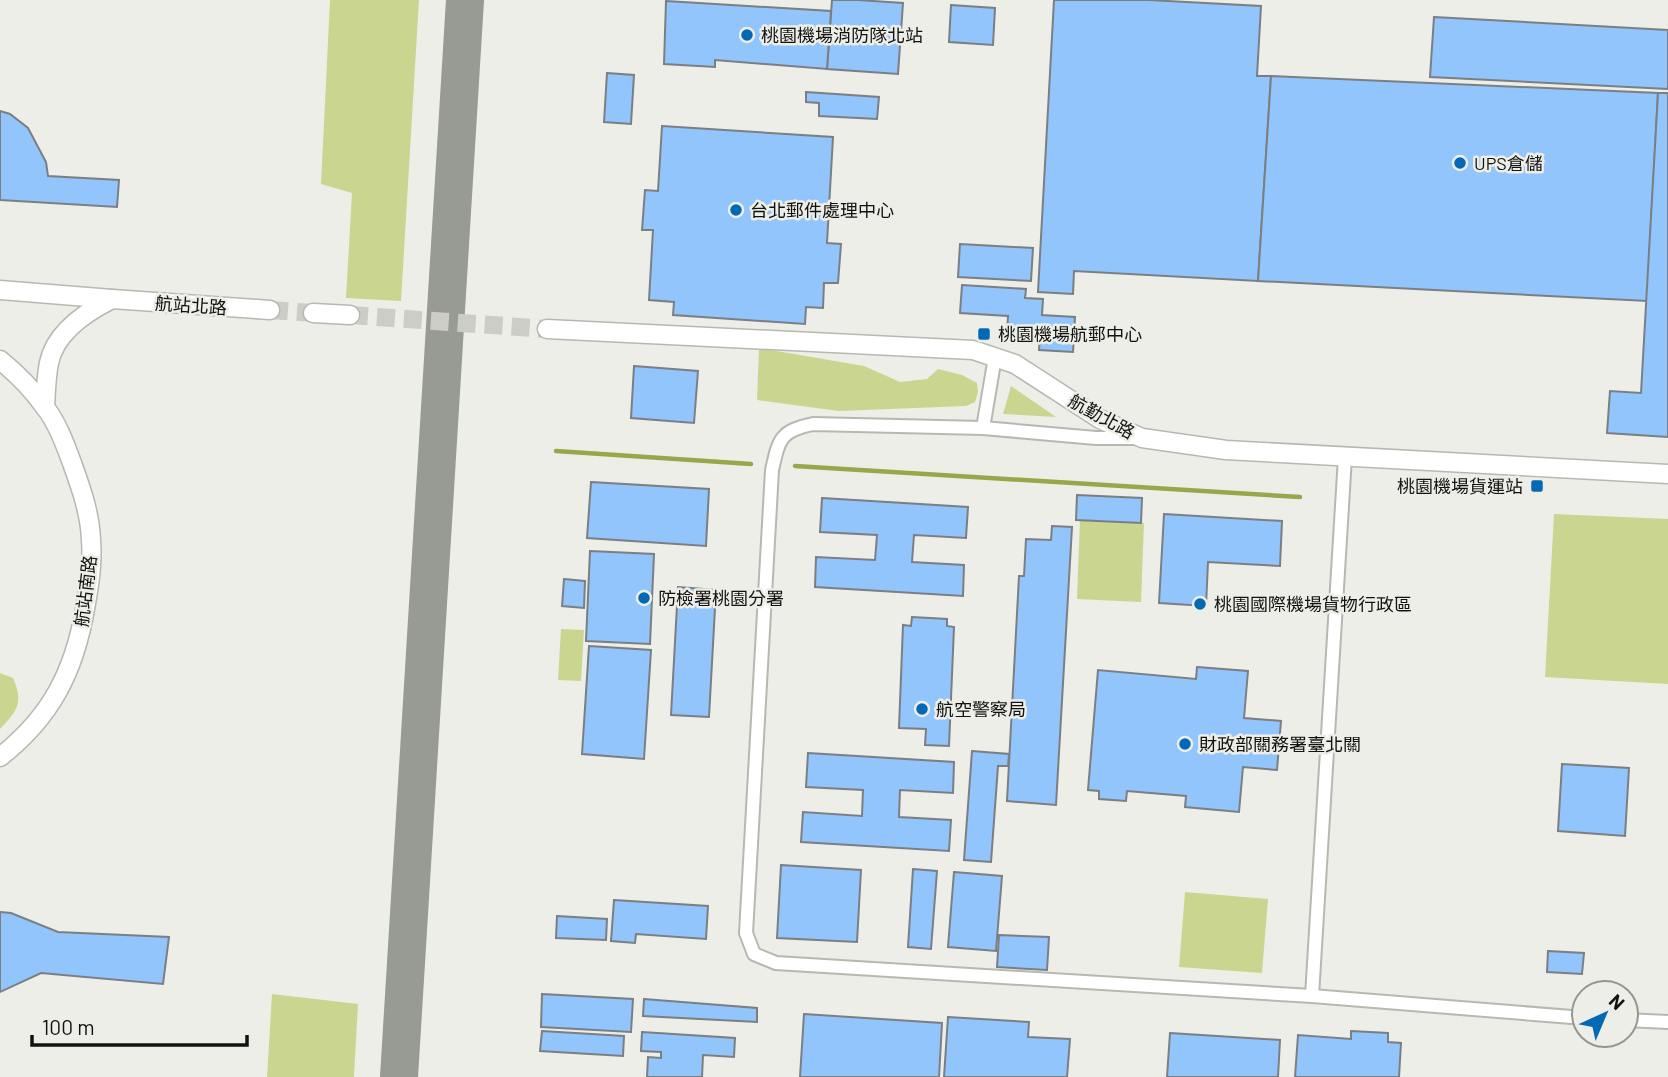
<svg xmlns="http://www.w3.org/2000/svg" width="1668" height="1077" font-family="Barlow,'Noto Sans TC',sans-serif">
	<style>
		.grass { fill: #cad68f }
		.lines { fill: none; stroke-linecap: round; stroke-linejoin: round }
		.stream { stroke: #9aa64b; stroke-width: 4.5 }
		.taxiway { stroke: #989a94; stroke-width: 38 }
		.building { fill: #92c5fb; stroke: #7b7f84; stroke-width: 2 }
		.secondary-tunnel { stroke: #cccdc7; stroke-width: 18; stroke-dasharray: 18 9; stroke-linecap: butt }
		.street-casing { stroke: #b7b8b2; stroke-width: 16 }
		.secondary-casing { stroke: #b7b8b2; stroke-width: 21 }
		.street { stroke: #fff; stroke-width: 12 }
		.secondary { stroke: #fff; stroke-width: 18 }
		.poi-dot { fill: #0369b5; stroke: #edeee7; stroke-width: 2.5 }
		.labels { text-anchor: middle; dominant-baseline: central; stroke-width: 5; stroke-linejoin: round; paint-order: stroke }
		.poi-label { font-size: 18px; fill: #121311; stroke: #edeee7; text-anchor: start }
		.street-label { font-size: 18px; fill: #121311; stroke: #edeee7 }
	</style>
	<rect width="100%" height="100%" fill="#edeee7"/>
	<g class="grass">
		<polygon points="330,0 419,0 401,301 346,298 352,193 321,184"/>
		<polygon points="759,348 864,366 900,382 927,379 938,369 962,375 977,383 978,392 975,402 966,406 839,411 757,400"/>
		<polygon points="1011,386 1056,417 1003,414"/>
		<polygon points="1554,514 1668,519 1668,684 1545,677"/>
		<polygon points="1080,520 1144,523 1141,602 1077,599"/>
		<polygon points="561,629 584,630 581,681 558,680"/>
		<path d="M0,673L13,678C24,703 17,711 0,729Z"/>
		<polygon points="1185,892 1268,899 1262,973 1179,967"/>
		<polygon points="272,994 358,1004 354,1077 267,1077"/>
	</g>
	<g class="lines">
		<g class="stream">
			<polyline points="556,451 751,464"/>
			<polyline points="795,466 1300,497"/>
		</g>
		<polyline class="taxiway" points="399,1077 465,0"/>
	</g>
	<g class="building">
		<polygon points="832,0 858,0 903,3 898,74 827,69"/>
		<polygon points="1054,0 1149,0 1261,6 1257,76 1271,76 1258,281 1074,271 1073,294 1038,292"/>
		<polygon points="666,1 831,11 827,69 715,60 715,67 664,64"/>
		<polygon points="951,5 995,8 993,45 949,42"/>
		<polygon points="1434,17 1668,30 1668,89 1430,77"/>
		<polygon points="607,73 634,75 631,124 604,122"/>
		<polygon points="1271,76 1658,93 1647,301 1258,281"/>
		<polygon points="806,92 879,97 877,119 819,116 819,103 806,102"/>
		<polygon points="1658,93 1668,93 1668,437 1607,433 1610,391 1641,393"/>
		<polygon points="0,111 10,114 28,128 46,162 48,176 119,180 117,207 0,200"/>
		<polygon points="662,126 833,137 827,243 841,244 838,283 824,283 823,308 806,307 805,324 673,315 674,302 649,300 653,230 642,230 645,190 658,191"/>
		<polygon points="960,244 1033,248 1031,281 958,277"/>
		<polygon points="962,285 1026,289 1025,298 1043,299 1042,315 1075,317 1073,352 1039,350 1040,334 1007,332 1008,316 960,313"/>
		<polygon points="634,366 698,371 694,423 631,418"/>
		<polygon points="591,482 709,489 706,546 587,538"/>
		<polygon points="1077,495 1142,498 1141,523 1076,520"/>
		<polygon points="822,498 968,507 966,538 914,535 912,562 964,565 963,596 815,587 816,557 875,560 877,535 820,532"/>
		<polygon points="1164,514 1282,521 1280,566 1208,562 1206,606 1159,603"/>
		<polygon points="1052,526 1072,527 1056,805 1007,801 1019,576 1024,576 1026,539 1051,540"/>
		<polygon points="590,551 654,554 650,644 586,641"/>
		<polygon points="564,579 585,581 584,608 562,606"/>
		<polygon points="678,587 716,590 709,717 671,715"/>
		<polygon points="912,617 947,619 947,626 954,627 949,746 925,745 926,729 899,728 903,625 911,626"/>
		<polygon points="589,646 651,650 644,759 582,754"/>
		<polygon points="1197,667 1248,671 1244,718 1281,721 1277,770 1243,767 1239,812 1185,807 1186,796 1127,791 1126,801 1099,799 1099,791 1088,790 1098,670 1196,679"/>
		<polygon points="972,751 1009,754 1008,766 998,766 991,862 964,860"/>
		<polygon points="808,753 954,762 953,793 900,790 899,817 951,820 949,851 801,842 803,812 862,816 863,790 806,787"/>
		<polygon points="1562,764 1629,768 1625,836 1558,831"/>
		<polygon points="781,865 861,870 857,942 777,938"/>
		<polygon points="913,869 937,871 931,949 908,947"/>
		<polygon points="954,872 1002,876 996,951 948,947"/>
		<polygon points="614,900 708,906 706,939 636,934 635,943 611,941"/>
		<polygon points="0,912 11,913 58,932 169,937 163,984 41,973 0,992"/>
		<polygon points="557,916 607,919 606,940 556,938"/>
		<polygon points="999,935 1049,937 1047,970 997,967"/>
		<polygon points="1548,951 1584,953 1582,974 1547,972"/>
		<polygon points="542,994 633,999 631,1032 541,1027"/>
		<polygon points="644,999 757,1008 757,1022 643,1016"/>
		<polygon points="804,1014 942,1023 939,1077 800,1077"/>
		<polygon points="948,1017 1029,1022 1028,1037 1070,1039 1067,1077 944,1077"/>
		<polygon points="542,1031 624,1036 623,1056 540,1051"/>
		<polygon points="1351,1031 1388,1033 1388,1042 1401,1043 1399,1077 1295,1077 1298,1035 1351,1039"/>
		<polygon points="642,1032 735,1038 734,1057 703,1055 702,1077 647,1077 648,1057 661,1058 661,1052 641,1051"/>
		<polygon points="1170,1033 1280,1040 1278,1077 1167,1077"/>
	</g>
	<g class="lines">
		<g class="secondary-tunnel">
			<polyline points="270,310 313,313"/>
			<polyline points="350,315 547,329"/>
		</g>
		<defs>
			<g id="street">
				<polyline points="983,428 995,357"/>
				<path d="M1135,438H1096L983,428L813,424C780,431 779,439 772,470L746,933L754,954L776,963L1312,996L1584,1018"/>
				<polyline points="1312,996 1345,457"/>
				<polyline points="1626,1020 1668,1022"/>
			</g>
			<g id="secondary">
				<polyline points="0,290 112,299 270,310"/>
				<polyline points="313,313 350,315"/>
				<polyline points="547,329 973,350 1015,364 1100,419 1142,438 1226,450 1668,474"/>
				<path d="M0,360C16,373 32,389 44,406C57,422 65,444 72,463C81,488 90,513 91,540C93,563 89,587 85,609C74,672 51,717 0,757"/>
				<path d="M45,407C46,392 46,377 49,363C55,332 86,312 112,299"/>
			</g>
		</defs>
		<use href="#street" class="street-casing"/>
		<use href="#secondary" class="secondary-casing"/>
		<use href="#street" class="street"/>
		<use href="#secondary" class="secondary"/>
	</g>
	<g class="poi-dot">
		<circle cx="747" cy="35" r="7"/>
		<circle cx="1460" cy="163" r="7"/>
		<circle cx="736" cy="210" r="7"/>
		<rect x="977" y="327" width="14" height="14" rx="3.5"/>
		<rect x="1530" y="479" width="14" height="14" rx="3.5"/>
		<circle cx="644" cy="598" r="7"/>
		<circle cx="1200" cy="604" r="7"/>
		<circle cx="922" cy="709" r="7"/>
		<circle cx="1185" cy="744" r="7"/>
	</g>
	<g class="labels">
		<g class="poi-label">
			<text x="761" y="35">桃園機場消防隊北站</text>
			<text x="1474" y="163">UPS倉儲</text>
			<text x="750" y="210">台北郵件處理中心</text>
			<text x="998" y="334">桃園機場航郵中心</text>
			<text x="1523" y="486" text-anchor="end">桃園機場貨運站</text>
			<text x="658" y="598">防檢署桃園分署</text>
			<text x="1214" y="604">桃園國際機場貨物行政區</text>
			<text x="936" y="709">航空警察局</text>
			<text x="1199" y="744">財政部關務署臺北關</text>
		</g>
		<g class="street-label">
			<text transform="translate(191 305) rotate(4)">航站北路</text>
			<text transform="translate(1102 416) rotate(29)">航勤北路</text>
			<text transform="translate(85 591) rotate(-83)">航站南路</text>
		</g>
	</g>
	<g transform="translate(1605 1014) rotate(44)"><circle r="33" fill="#edeee7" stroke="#959691" stroke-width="2"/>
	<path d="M0-5L12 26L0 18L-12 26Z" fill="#0369b5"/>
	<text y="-10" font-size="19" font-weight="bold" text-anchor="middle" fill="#121311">N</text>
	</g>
	<path d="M32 1035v10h215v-10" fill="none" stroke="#121311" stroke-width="3.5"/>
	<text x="42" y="1035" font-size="21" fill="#121311" stroke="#edeee7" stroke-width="5" paint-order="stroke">100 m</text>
</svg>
